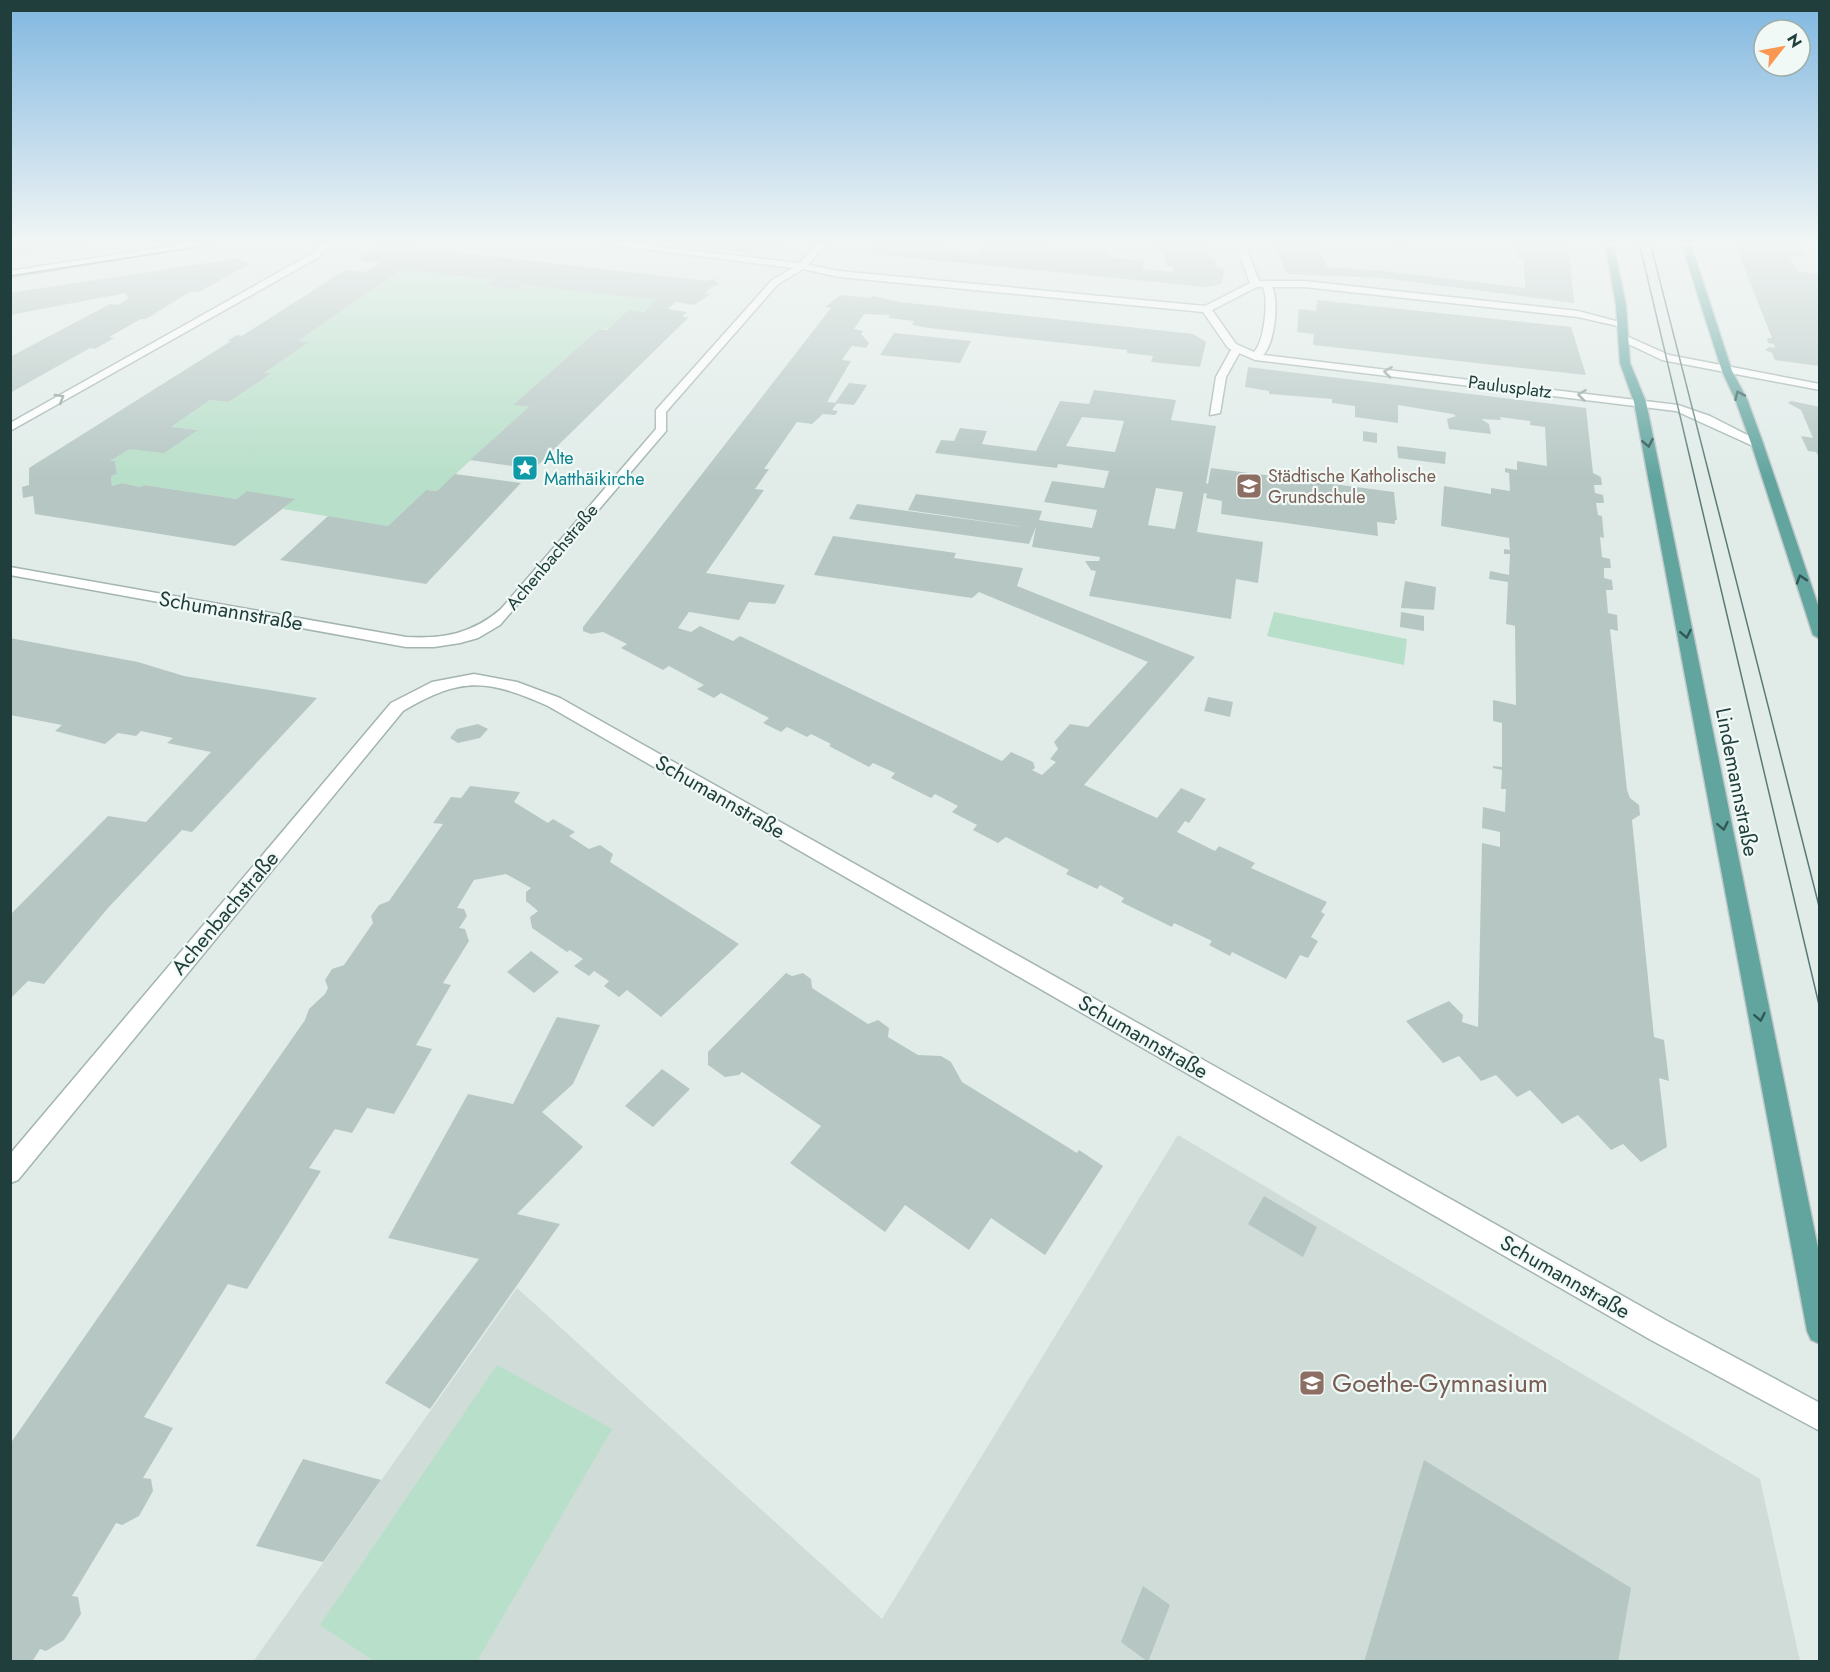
<svg xmlns="http://www.w3.org/2000/svg" width="1830" height="1672" font-family="Jost,sans-serif">
	<style>
		.built { fill: #cfdcd8 }
		.green { fill: #b8dfc9 }
		.building { fill: #b6c7c3; fill-rule: evenodd }
		.lines { fill: none; stroke-linecap: round; stroke-linejoin: round }
		.service-casing { stroke: #a3b4b1; stroke-width: 3 }
		.minor-casing { stroke: #a3b4b1; stroke-width: 3 }
		.primary-casing { stroke: #c1c9c8; stroke-width: 3 }
		.service { fill: #fff; fill-rule: evenodd }
		.minor { fill: #fff; fill-rule: evenodd }
		.primary { fill: #62a59f; fill-rule: evenodd }
		.tram { stroke: #5a7a77; stroke-width: 1.5 }
		.oneway { stroke: #909e9d }
		.oneway2 { stroke: #305854 }
		.labels { text-anchor: middle; dominant-baseline: central; stroke-width: 4.5; stroke-linejoin: round; paint-order: stroke }
		.far-street-label { font-size: 18px; fill: #203e3b; stroke: #f1f9f6 }
		.far-culture-label { font-size: 18px; fill: #0d838f; stroke: #f1f9f6; text-anchor: start }
		.far-education-label { font-size: 18px; fill: #785e54; stroke: #f1f9f6; text-anchor: start }
		.street-label { font-size: 21px; fill: #203e3b; stroke: #f1f9f6 }
		.near-education-label { font-size: 26px; fill: #785e54; stroke: #f1f9f6; text-anchor: start }
	</style>
	<rect width="100%" height="100%" fill="#e1ece9"/>
	<polygon class="built" points="1178,1135 1760,1479 1800,1661 253,1662 517,1288 882,1619"/>
	<g class="green">
		<polygon points="648,242 782,242 775,250 756,254"/>
		<path d="M401,270L493,280L486,286L518,290L524,285L656,300C642,313 618,331 599,329L513,405L529,407L437,491L426,490L388,526L283,509L294,499H237L144,485L140,487L122,483L112,486L111,476L117,474L115,462L110,461L130,449L197,430L171,427L210,400L229,402L271,374L264,373L308,342L298,341Z"/>
		<polygon points="1274,612 1407,639 1404,665 1267,636"/>
		<polygon points="497,1365 612,1429 477,1661 374,1661 320,1625"/>
	</g>
	<g class="building">
		<polygon points="10,242 96,242 96,244 10,256"/>
		<polygon points="877,242 944,243 941,248 950,248 949,251 979,254 983,247 1011,244 1045,247 1048,251 1068,253 1070,249 1107,253 1105,257 1145,261 1142,269 1173,272 1173,266 1167,266 1164,253 1158,252 1156,242 1205,242 1210,258 1215,259 1217,267 1225,268 1221,284 1206,287 871,254"/>
		<polygon points="1273,242 1315,242 1327,267 1384,271 1525,288 1524,259 1517,258 1517,249 1523,248 1517,247 1517,242 1568,242 1574,303 1382,278 1287,274"/>
		<polygon points="1347,242 1409,242 1411,246 1347,244"/>
		<polygon points="1734,242 1799,242 1806,257 1789,255 1797,271 1820,274 1819,366 1775,360 1772,353 1765,350 1769,347 1775,348 1774,344 1768,343 1767,338 1772,338"/>
		<polygon points="384,244 707,281 714,279 720,285 713,286 705,294 711,294 694,305 676,302 668,309 687,312 682,317 689,317 534,469 470,460 529,407 513,405 599,329 607,330 629,310 643,312 655,300 524,285 518,290 485,286 493,280 401,270 298,341 309,342 264,373 272,373 229,402 210,400 171,427 198,430 164,453 130,449 110,461 115,461 117,474 111,476 112,486 122,483 140,487 144,485 237,499 247,491 295,499 235,546 35,514 33,496 23,498 22,487 29,485 29,468 231,341 227,341 237,335 242,336 345,270 366,272 381,263 357,260"/>
		<polygon points="240,258 243,262 251,263 199,292 191,291 146,319 141,319 109,337 114,338 95,349 90,348 10,393 10,357 110,304 118,305 128,299 126,293 10,315 10,293"/>
		<polygon points="840,295 871,298 873,296 900,302 1193,334 1206,342 1200,367 1151,362 1153,356 1127,353 1127,350 929,328 912,325 914,321 888,318 890,315 864,314 854,329 863,331 861,334 869,343 866,348 852,346 848,351 842,360 851,361 827,402 837,403 832,410 838,411 835,415 823,414 812,424 797,422 764,469 769,469 755,489 764,490 706,573 785,585 775,604 749,602 739,620 689,612 678,628 691,632 700,626 733,641 740,636 1002,761 1011,752 1033,762 1035,768 1032,770 1042,775 1056,762 1050,759 1058,749 1054,742 1070,724 1088,727 1148,662 979,592 972,598 814,575 833,536 956,553 954,558 1023,568 1017,586 1195,657 1084,785 1157,818 1181,788 1206,799 1189,823 1185,821 1177,832 1215,851 1219,846 1255,863 1251,868 1327,902 1321,912 1325,914 1311,937 1318,941 1308,958 1300,955 1286,979 1232,952 1230,956 1209,945 1212,941 1174,923 1172,927 1121,902 1124,898 1100,885 1097,889 1066,874 1069,870 1006,837 998,843 973,830 977,825 952,812 958,806 935,794 931,798 891,778 895,773 873,763 869,767 829,746 831,744 811,734 807,737 787,727 781,732 763,723 769,718 721,693 714,698 697,689 704,685 669,666 663,670 621,648 627,644 603,632 591,634 583,631 583,627 831,308 825,307"/>
		<polygon points="1317,300 1571,327 1586,375 1313,345 1314,334 1297,332 1299,309 1316,311"/>
		<polygon points="894,333 971,341 960,363 880,355"/>
		<polygon points="1248,367 1586,408 1593,473 1601,477 1602,485 1594,485 1595,493 1603,495 1604,503 1596,503 1598,515 1602,516 1604,538 1600,537 1602,557 1610,559 1611,568 1604,568 1604,578 1612,580 1613,590 1606,590 1608,613 1617,615 1618,631 1610,629 1627,790 1630,798 1639,805 1640,815 1632,820 1654,1037 1664,1040 1669,1081 1659,1078 1667,1147 1641,1162 1623,1144 1611,1150 1578,1115 1562,1124 1530,1090 1517,1097 1496,1075 1481,1081 1459,1056 1443,1063 1406,1021 1449,1001 1463,1015 1462,1022 1478,1027 1482,843 1500,847 1500,832 1482,828 1483,807 1505,812 1506,789 1501,789 1502,770 1493,768 1493,766 1502,767 1502,723 1493,721 1493,700 1516,705 1515,626 1506,624 1508,582 1489,579 1490,571 1509,575 1510,554 1504,554 1504,549 1510,550 1509,538 1441,526 1444,486 1491,494 1491,488 1510,491 1509,473 1505,472 1505,468 1517,470 1517,461 1547,466 1545,427 1530,425 1530,421 1500,417 1501,420 1481,419 1489,424 1491,434 1449,429 1447,419 1456,416 1453,414 1398,405 1398,423 1355,417 1355,406 1332,403 1332,399 1269,394 1269,391 1245,387"/>
		<polygon points="849,383 867,385 854,405 835,403"/>
		<path d="M1094,390L1176,400L1171,420L1216,426L1206,483L1208,484L1211,468L1394,492L1397,520H1395V524L1377,522L1378,536L1221,514L1222,501L1206,498L1207,494L1204,493L1197,532L1263,542L1258,583L1236,579L1231,619L1089,596L1096,571L1091,570L1085,561H1099L1100,557L1032,547L1036,527L1029,544L849,519L857,504L1024,527L908,510L916,494L1042,511L1039,520L1092,528L1097,510L1044,502L1052,481L1104,488L1109,471L1058,464L1057,468L935,453L941,440L954,441L960,428L987,431L982,444L1036,451L1060,401L1089,404ZM1082,417L1124,421L1115,452L1066,446ZM1156,488L1183,492L1175,529L1148,525Z"/>
		<polygon points="1791,401 1820,407 1820,458 1816,452 1808,451 1801,436 1813,438 1801,410 1788,403"/>
		<polygon points="1363,431 1377,433 1377,443 1363,441"/>
		<polygon points="1397,446 1446,452 1445,464 1398,458"/>
		<polygon points="455,474 521,483 426,584 280,560 328,516 388,526 426,490 437,491"/>
		<polygon points="1405,581 1436,587 1434,610 1401,608"/>
		<polygon points="1401,612 1424,616 1424,631 1400,627"/>
		<polygon points="10,638 138,662 184,676 317,698 192,832 182,830 159,854 108,908 44,984 28,981 10,999 11,914 108,816 146,822 211,752 167,743 173,738 141,731 136,736 118,733 105,744 55,731 62,725 10,715"/>
		<polygon points="1208,697 1233,702 1230,717 1204,711"/>
		<polygon points="478,724 488,729 480,738 458,743 450,738 457,729"/>
		<polygon points="470,786 520,792 514,802 548,823 553,819 575,832 569,836 589,849 600,845 613,854 610,862 739,944 661,1017 627,990 619,997 604,986 609,981 594,971 589,976 574,966 583,959 570,950 567,952 532,928 530,917 538,911 526,901 526,892 531,888 506,874 474,880 457,908 464,909 467,916 459,928 465,929 469,941 443,983 451,985 416,1045 432,1049 394,1114 367,1108 352,1133 335,1129 309,1168 321,1171 247,1289 228,1284 144,1417 173,1428 143,1478 151,1479 153,1491 139,1516 122,1525 116,1523 72,1596 78,1597 81,1614 64,1640 46,1651 40,1649 32,1662 10,1662 10,1444 305,1020 309,1009 325,994 328,988 325,980 332,969 344,965 373,923 371,916 379,905 389,901 443,824 433,823 451,797 461,798"/>
		<polygon points="531,951 559,972 534,993 507,972"/>
		<polygon points="786,973 792,976 803,973 811,979 812,988 868,1024 878,1020 889,1028 888,1037 918,1055 941,1056 951,1062 962,1082 1077,1153 1079,1150 1103,1166 1045,1255 991,1218 969,1250 905,1205 885,1232 790,1163 821,1126 742,1072 739,1075 725,1077 708,1065 708,1052"/>
		<polygon points="557,1017 600,1025 573,1084 542,1112 583,1147 517,1214 560,1224 430,1409 385,1383 479,1259 388,1238 468,1094 513,1104"/>
		<polygon points="662,1069 690,1089 653,1127 625,1106"/>
		<polygon points="1264,1196 1317,1227 1303,1257 1248,1224"/>
		<polygon points="303,1459 381,1480 323,1562 256,1546"/>
		<polygon points="1424,1460 1631,1588 1618,1662 1364,1662"/>
		<polygon points="1143,1586 1170,1605 1148,1662 1121,1642"/>
	</g>
	<g class="lines">
		<defs>
			<polygon id="service" points="1232,348 1241,350 1226,377 1220,413 1210,415 1216,377"/>
			<g id="minor">
				<polygon points="198,242 222,242 10,277 10,271"/>
				<polygon points="322,242 331,242 319,257 10,431 10,423 313,253"/>
				<path d="M586,242H617L800,263L819,242H828L808,265L839,271L1205,306L1250,283L1235,242H1244L1259,281H1304L1578,311L1627,324L1622,327L1578,317L1304,287H1272C1279,301 1275,343 1263,355L1678,405L1710,416L1763,443L1753,446L1676,411L1255,360L1228,348L1203,312L839,277L803,269L778,284L666,412V431L500,625L478,638L460,643L434,647H406L10,575V567L406,637C443,639 472,634 501,609L656,429V410L772,280L793,268ZM1257,287H1263C1269,300 1264,342 1254,352L1236,344L1212,310Z"/>
				<polygon points="1624,335 1669,355 1820,384 1820,390 1662,360 1620,340 1619,338"/>
				<path d="M474,674L517,682L560,698L1669,1322L1820,1403V1431L1651,1340L548,706C487,679 462,676 403,711L18,1180L10,1183V1154L391,703L432,682Z"/>
			</g>
			<g id="primary">
				<polygon points="1605,242 1613,242 1626,305 1630,363 1646,402 1819,1253 1820,1344 1811,1340 1807,1331 1634,402 1620,363 1616,305"/>
				<polygon points="1681,242 1690,242 1732,371 1747,399 1763,443 1820,611 1820,639 1813,635 1751,443 1735,399 1722,371"/>
			</g>
		</defs>
		<use href="#service" class="service-casing"/>
		<use href="#minor" class="minor-casing"/>
		<use href="#primary" class="primary-casing"/>
		<use href="#service" class="service"/>
		<use href="#minor" class="minor"/>
		<use href="#primary" class="primary"/>
		<g class="tram">
			<polyline points="1639,242 1820,1009"/>
			<polyline points="1650,242 1820,910"/>
			<polyline points="10,276 230,242"/>
		</g>
	</g>
	<defs><path id="oneway-chevron" d="M-2-3.5L2.5 0L-2 3.5" fill="none" stroke-width="1.6" stroke-linecap="round" stroke-linejoin="round" transform="scale(1.5)"/></defs>
	<g class="oneway">
		<use href="#oneway-chevron" transform="translate(1388 372) rotate(-173)"/>
		<use href="#oneway-chevron" transform="translate(1582 395) rotate(-173)"/>
		<use href="#oneway-chevron" transform="translate(60 398) rotate(-31)"/>
	</g>
	<g class="oneway2">
		<use href="#oneway-chevron" transform="translate(1739 395) rotate(-114)"/>
		<use href="#oneway-chevron" transform="translate(1648 443) rotate(79)"/>
		<use href="#oneway-chevron" transform="translate(1801 579) rotate(-108)"/>
		<use href="#oneway-chevron" transform="translate(1686 634) rotate(79)"/>
		<use href="#oneway-chevron" transform="translate(1723 826) rotate(79)"/>
		<use href="#oneway-chevron" transform="translate(1760 1017) rotate(79)"/>
	</g>
	<linearGradient id="sky" x2="0" y2="1"><stop stop-color="#80b7e0"/><stop offset="0.51" stop-color="#f2f6f5"/><stop offset="1" stop-color="#f2f6f5" stop-opacity="0"/></linearGradient>
	<rect width="1830" height="477" fill="url(#sky)"/>
	<defs>
		<symbol id="sight-square" viewBox="-11 -11 22 22"><rect x="-9" y="-9" width="18" height="18" rx="4" fill="#0f9aa8" stroke="#f1f9f6"/><path d="M0-6L1.8-2.2L6-1.7L2.9 1.2L3.7 5.4L0 3.3L-3.7 5.4L-2.9 1.2L-6-1.7L-1.8-2.2Z" fill="#fff"/></symbol>
		<symbol id="school-square" viewBox="-11 -11 22 22"><rect x="-9" y="-9" width="18" height="18" rx="4" fill="#8d6e63" stroke="#f1f9f6"/><path d="M0-5L7-2L0 1L-7-2ZM-4 1L0 2.5L4 1V4Q0 6-4 4Z" fill="#fff"/></symbol>
	</defs>
	<g fill-rule="evenodd">
		<use href="#sight-square" x="510" y="453" width="30" height="30"/>
		<use href="#school-square" x="1234" y="471" width="30" height="30"/>
		<use href="#school-square" x="1297" y="1368" width="30" height="30"/>
	</g>
	<g class="labels">
		<g class="far-street-label">
			<text transform="translate(1510 387) rotate(7)">Paulusplatz</text>
			<text transform="translate(552 557) rotate(-50)">Achenbachstraße</text>
		</g>
		<g class="far-culture-label">
			<text x="544" y="458">Alte<tspan x="544" dy="21">Matthäikirche</tspan></text>
		</g>
		<g class="far-education-label">
			<text x="1268" y="476">Städtische Katholische<tspan x="1268" dy="21">Grundschule</tspan></text>
		</g>
		<g class="street-label">
			<text transform="translate(231 611) rotate(10)">Schumannstraße</text>
			<text transform="translate(1737 782) rotate(79)">Lindemannstraße</text>
			<text transform="translate(720 797) rotate(30)">Schumannstraße</text>
			<text transform="translate(225 913) rotate(-50)">Achenbachstraße</text>
			<text transform="translate(1143 1037) rotate(30)">Schumannstraße</text>
			<text transform="translate(1565 1277) rotate(30)">Schumannstraße</text>
		</g>
		<g class="near-education-label">
			<text x="1332" y="1383">Goethe-Gymnasium</text>
		</g>
	</g>
	<rect width="1830" height="1672" fill="none" stroke="#203e3b" stroke-width="24"/>
	<g transform="translate(1782 48) rotate(59)"><circle r="28" fill="#f1f9f6" stroke="#9daeab" stroke-width="1.5"/>
	<path d="M0-4.5L10 22L0 15L-10 22Z" fill="#fa9751"/>
	<text y="-9" font-size="16" font-weight="bold" text-anchor="middle" fill="#203e3b">N</text>
	</g>
</svg>
